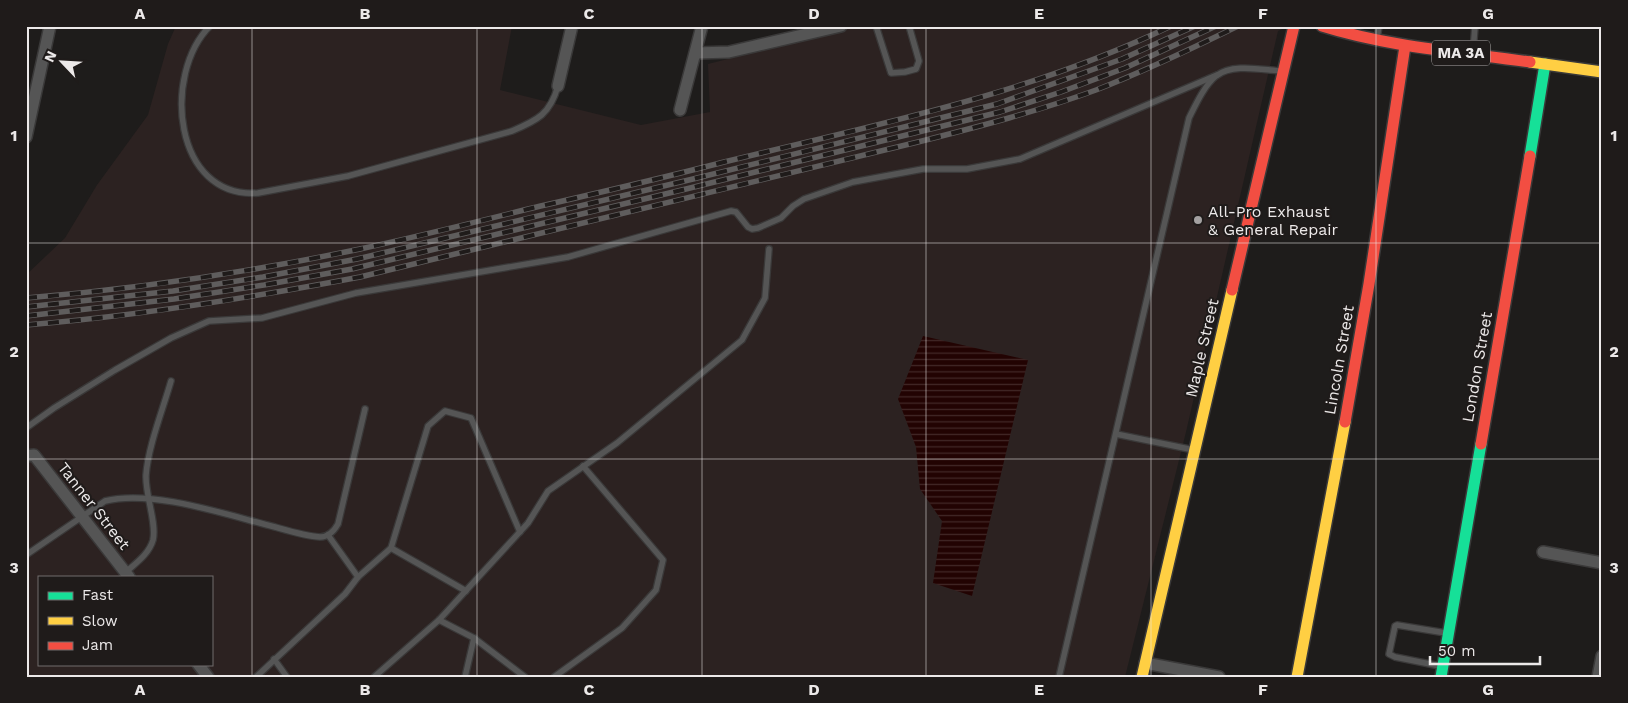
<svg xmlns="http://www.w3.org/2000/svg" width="1628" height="703" font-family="'Work Sans',sans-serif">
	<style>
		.built { fill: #2c2221; fill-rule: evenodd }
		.water { fill: url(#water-rules) }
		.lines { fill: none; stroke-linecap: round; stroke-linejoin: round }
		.lane-casing { stroke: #3a3939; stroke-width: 8 }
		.street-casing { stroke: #3a3939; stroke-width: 14 }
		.fast-casing { stroke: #3a3939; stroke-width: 14 }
		.slow-casing { stroke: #3a3939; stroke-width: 14 }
		.jam-casing { stroke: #3a3939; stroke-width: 14 }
		.lane { stroke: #555; stroke-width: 5.5 }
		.street { stroke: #555; stroke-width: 11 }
		.fast { stroke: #16e098; stroke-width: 11 }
		.slow { stroke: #ffcf43; stroke-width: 11 }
		.jam { stroke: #f24e42; stroke-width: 11 }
		.rail-casing { stroke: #5f5d5d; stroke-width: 5.5 }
		.rail { stroke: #1f1b1a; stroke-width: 4; stroke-dasharray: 11; stroke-linecap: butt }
		.grid { fill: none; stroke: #ece9e9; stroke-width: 1; stroke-opacity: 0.55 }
		.poi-dot { fill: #a4a1a1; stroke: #1f1b1a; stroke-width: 2 }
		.labels { text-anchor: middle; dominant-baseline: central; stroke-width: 4; stroke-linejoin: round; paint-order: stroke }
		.shield { fill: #1f1b1a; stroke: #aeabab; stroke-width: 1 }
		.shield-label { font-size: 15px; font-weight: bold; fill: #ece9e9 }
		.poi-label { font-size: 16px; fill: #ece9e9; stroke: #1f1b1a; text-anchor: start }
		.street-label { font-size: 16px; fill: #ece9e9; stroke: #1f1b1a }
		.neatline { fill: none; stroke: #ece9e9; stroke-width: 2 }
		.grid-label { font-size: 16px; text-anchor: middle; font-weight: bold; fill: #ece9e9 }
	</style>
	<defs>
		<pattern id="water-rules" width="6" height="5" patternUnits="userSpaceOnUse" patternTransform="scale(1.25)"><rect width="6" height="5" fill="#220302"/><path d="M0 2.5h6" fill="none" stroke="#422827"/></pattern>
	</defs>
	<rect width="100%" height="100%" fill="#1e1c1b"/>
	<path class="built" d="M176,26H512L500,90L641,125L710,112L708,64L858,26H1289L1278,31L1186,432L1125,677H26V275L65,238L97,185L148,115L168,44ZM39,577H211V664H39Z"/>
	<polygon class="water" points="923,336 1028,360 972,596 933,583 942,521 920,489 916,447 898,399"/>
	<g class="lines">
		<defs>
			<g id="lane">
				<path d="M210,26C162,74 173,199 258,193L348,176L512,131C538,120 550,114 558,86"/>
				<polyline points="876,26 891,73 905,72 916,69 919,61 909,26"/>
				<polyline points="1377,39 1379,26"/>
				<polyline points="1473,52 1475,26"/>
				<polyline points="26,428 54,408 115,370 171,338 209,321 262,318 356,293 568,257 731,211 736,212 748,227 752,229 758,228 781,218 793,206 804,199 853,182 923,169 967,169 1020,159 1217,75"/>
				<polyline points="1116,434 1194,450"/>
				<polyline points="391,548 466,591"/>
				<path d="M26,555L105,501C152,489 227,515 275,527C289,531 305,536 320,537C329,537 334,531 338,524L365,409"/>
				<path d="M126,572C136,563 149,554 153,540C157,523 145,495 146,475C148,447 163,409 171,381"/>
				<polyline points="358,577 391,548 428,426 445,411 471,418 520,532"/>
				<polyline points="439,620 474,638 525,677"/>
				<polyline points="274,659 287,677"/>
				<polyline points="1440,666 1395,657 1389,654 1395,626 1397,625 1446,633"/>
				<polyline points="256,677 345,594 358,577 328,535"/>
				<polyline points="374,677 439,620 528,523 548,491 617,443 742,340 765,298 769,249"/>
				<polyline points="465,677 474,638"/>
				<polyline points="554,677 622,628 656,590 663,560 583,466"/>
				<path d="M1059,677L1189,118C1196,104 1204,86 1216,76C1233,63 1262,70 1281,71"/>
			</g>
			<g id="street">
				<polyline points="696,53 729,52 841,26"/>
				<polyline points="558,86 572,26"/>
				<polyline points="680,110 702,26"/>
				<polyline points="26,137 50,26"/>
				<polyline points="26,456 34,455 129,577"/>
				<polyline points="1543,552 1602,563"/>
				<polyline points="1145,663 1219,677"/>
				<polyline points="198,664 208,677"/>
				<polyline points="1598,677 1602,656"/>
			</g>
			<g id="fast">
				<polyline points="1530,156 1545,64"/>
				<polyline points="1441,677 1481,444"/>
			</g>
			<g id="slow">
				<polyline points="1530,62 1602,72"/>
				<polyline points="1142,677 1232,290"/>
				<polyline points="1297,677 1345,422"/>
			</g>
			<g id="jam">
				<path d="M1322,26C1389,47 1460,52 1530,62"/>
				<polyline points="1232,290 1294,26"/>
				<polyline points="1345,422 1369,284 1405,46"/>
				<polyline points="1481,444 1530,156"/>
			</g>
		</defs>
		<use href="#lane" class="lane-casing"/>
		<use href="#street" class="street-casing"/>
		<use href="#fast" class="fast-casing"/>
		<use href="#slow" class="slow-casing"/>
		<use href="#jam" class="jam-casing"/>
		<use href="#lane" class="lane"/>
		<use href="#street" class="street"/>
		<use href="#fast" class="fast"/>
		<use href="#slow" class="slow"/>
		<use href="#jam" class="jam"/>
		<defs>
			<g id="rail">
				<path d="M26,298C138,289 250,272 360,249C416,237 472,223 528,209C593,194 659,179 724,162C875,125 1030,94 1171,26"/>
				<polyline points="26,307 173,291 263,277 357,259 693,179 997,104 1122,59 1195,26"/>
				<polyline points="26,316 174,299 264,285 352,269 686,189 1000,112 1061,92 1125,68 1216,26"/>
				<path d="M26,325C138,316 249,298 360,277L922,141C981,126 1039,111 1096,90C1145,71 1191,49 1238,26"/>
			</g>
		</defs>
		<use href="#rail" class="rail-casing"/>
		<use href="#rail" class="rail"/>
	</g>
	<path class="grid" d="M252,26V677M477,26V677M702,26V677M926,26V677M1151,26V677M1376,26V677M26,243H1602M26,459H1602"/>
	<circle class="poi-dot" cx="1198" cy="220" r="5"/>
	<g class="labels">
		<rect class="shield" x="1432" y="40.5" width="58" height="25" rx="4"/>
		<g class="shield-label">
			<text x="1461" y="53">MA 3A</text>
		</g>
		<g class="poi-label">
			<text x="1208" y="211">All-Pro Exhaust<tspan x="1208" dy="18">&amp; General Repair</tspan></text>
		</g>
		<g class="street-label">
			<text transform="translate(1202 348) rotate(-77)">Maple Street</text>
			<text transform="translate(1339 360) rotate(-80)">Lincoln Street</text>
			<text transform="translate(1477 367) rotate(-80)">London Street</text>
			<text transform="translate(94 506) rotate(52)">Tanner Street</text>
		</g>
	</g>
	<rect width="1628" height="703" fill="none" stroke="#1f1b1a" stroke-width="55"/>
	<rect x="38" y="576" width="175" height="90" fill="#1f1b1a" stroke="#716d6d"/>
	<rect x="48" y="592" width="25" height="8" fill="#16e098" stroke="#716d6d"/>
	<text x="82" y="600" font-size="15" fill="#ece9e9">Fast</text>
	<rect x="48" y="617" width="25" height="8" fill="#ffcf43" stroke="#716d6d"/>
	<text x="82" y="626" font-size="15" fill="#ece9e9">Slow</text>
	<rect x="48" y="642" width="25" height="8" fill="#f24e42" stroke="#716d6d"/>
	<text x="82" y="650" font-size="15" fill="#ece9e9">Jam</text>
	<g transform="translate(62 62) rotate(295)" stroke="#1f1b1a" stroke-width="4" paint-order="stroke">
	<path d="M0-4L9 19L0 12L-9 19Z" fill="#ece9e9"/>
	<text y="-8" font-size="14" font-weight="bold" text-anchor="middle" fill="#ece9e9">N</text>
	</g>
	<path d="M1430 656v8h110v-8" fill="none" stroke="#ece9e9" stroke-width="2.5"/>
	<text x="1438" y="656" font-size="15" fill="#ece9e9" stroke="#1f1b1a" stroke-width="4" paint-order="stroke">50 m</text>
	<rect x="28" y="28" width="1572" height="648" class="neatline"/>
	<g class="grid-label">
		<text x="140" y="19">A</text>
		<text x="365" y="19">B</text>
		<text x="589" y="19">C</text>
		<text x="814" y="19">D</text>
		<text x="1039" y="19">E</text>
		<text x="1263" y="19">F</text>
		<text x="1488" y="19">G</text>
		<text x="14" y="141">1</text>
		<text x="1614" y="141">1</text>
		<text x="14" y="357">2</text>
		<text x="1614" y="357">2</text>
		<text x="14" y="573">3</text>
		<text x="1614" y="573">3</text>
		<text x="140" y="695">A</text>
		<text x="365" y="695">B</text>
		<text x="589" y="695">C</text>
		<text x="814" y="695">D</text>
		<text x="1039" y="695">E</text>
		<text x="1263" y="695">F</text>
		<text x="1488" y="695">G</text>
	</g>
</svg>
